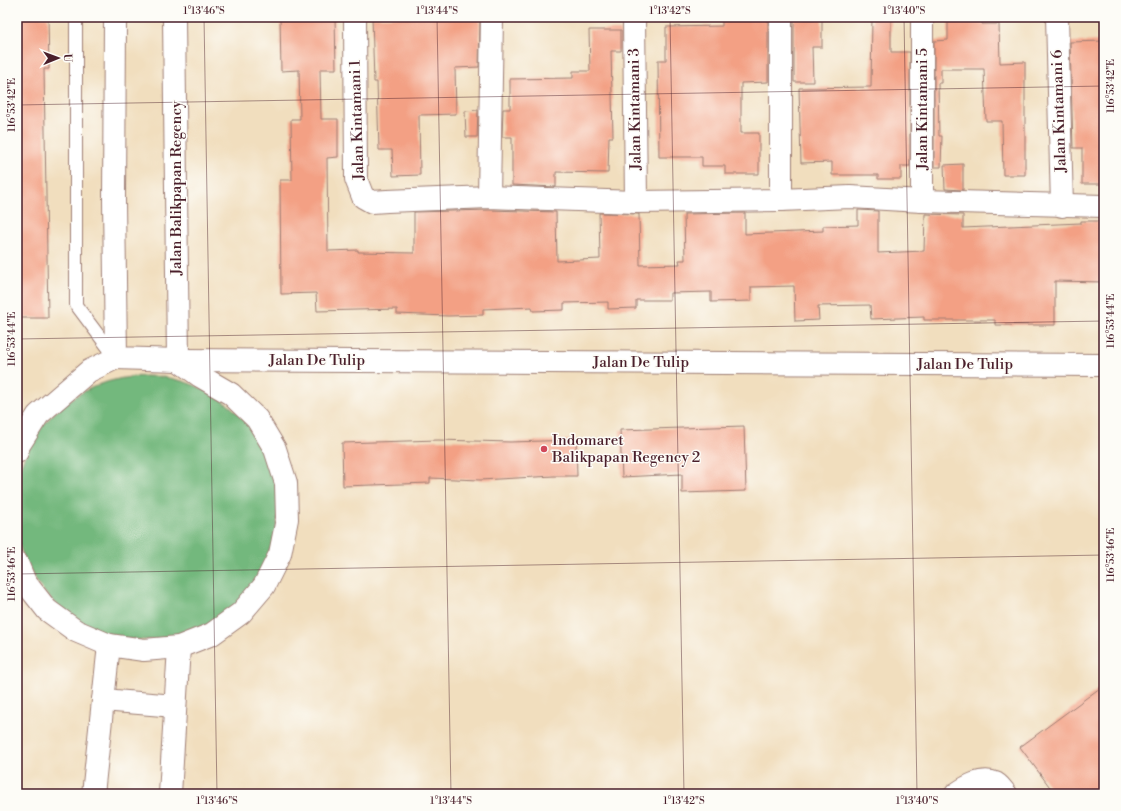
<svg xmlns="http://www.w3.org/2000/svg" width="1121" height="811" font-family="'Libre Bodoni',serif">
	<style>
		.forest { fill: #73b87d; stroke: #5e6c54 }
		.building { fill: #f3a084 }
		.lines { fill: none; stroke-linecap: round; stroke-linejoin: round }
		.service-casing { stroke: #9e7e74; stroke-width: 14 }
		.minor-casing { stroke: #9e7e74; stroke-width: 24 }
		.tertiary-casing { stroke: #9e7e74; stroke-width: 24 }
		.service { stroke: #fff; stroke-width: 12 }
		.minor { stroke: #fff; stroke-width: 22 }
		.tertiary { stroke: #fff; stroke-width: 22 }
		.ticks { fill: none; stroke: #4a1f2b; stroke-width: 1; stroke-opacity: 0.45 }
		.poi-dot { fill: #d1495b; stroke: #fdfcf7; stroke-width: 1.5 }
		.labels { text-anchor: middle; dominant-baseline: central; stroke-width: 3; stroke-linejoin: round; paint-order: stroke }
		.street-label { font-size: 15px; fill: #4a1f2b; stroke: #fdfcf7 }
		.poi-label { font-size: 15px; fill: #4a1f2b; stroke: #fdfcf7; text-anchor: start }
		.neatline { fill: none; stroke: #4a1f2b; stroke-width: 1.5 }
		.ticks-label { font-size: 10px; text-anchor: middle; fill: #4a1f2b }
	</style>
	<rect width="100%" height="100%" fill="#fdfcf7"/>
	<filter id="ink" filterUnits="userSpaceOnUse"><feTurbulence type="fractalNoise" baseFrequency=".025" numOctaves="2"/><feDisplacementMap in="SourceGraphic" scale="8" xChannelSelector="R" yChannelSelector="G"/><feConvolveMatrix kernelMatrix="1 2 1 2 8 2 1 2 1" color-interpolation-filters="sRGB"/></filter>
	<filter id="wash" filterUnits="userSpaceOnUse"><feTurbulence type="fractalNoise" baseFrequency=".012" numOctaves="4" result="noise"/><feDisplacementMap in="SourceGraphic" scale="16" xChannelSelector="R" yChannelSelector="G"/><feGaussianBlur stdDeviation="0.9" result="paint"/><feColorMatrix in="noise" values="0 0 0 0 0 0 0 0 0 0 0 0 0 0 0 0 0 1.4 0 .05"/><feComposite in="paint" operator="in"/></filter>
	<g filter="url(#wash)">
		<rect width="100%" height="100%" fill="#f1debe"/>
		<circle class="forest" cx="146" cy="508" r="132"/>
		<g id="blocks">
			<g class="building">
				<polygon points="17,17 48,17 49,69 44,69 48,318 17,318"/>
				<polygon points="280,17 335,17 336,69 320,69 321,119 338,119 338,157 327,158 328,251 358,250 358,252 414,253 414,212 489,210 556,212 557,261 600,259 599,213 639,214 640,265 680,264 679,260 685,260 684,214 745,213 745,234 823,231 823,226 858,225 858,210 859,210 878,211 878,253 924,251 925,214 963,215 963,228 1081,223 1081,221 1104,221 1104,282 1055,281 1055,325 995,325 995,320 924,320 924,317 871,319 870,305 818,306 819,320 795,321 794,286 751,287 751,301 711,302 711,292 670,293 670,300 636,300 636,308 608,309 608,302 564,303 564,310 533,311 532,307 483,309 483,315 448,316 397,314 397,309 317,311 316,293 281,294 280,180 292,180 291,119 300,119 299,70 281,71"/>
				<polygon points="372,17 480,17 479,67 455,68 456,114 419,115 420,175 393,176 392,150 379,150 377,82 374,82"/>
				<polygon points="722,17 767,17 767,18 768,18 768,82 741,83 741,133 759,133 759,174 725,174 725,166 702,166 702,157 659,157 658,60 666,60 666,27 722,26"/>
				<polygon points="872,17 891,17 891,52 910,52 910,166 901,166 901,179 878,179 878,175 832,175 832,162 801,163 799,88 871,87"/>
				<polygon points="948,17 982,17 982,24 999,24 1000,63 1025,62 1025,175 1003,175 1002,121 986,121 984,69 941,69 941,83 938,83 939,136 942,136 941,167 934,167 934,41 948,40"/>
				<polygon points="794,19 822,19 822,47 812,47 813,82 794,82"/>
				<polygon points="589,30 621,30 621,51 611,51 613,137 609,137 608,173 556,172 556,187 512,185 512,137 502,137 503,109 510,109 510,79 573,78 573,71 590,71"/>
				<polygon points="1104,41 1104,184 1082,184 1082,148 1073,148 1070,42"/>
				<polygon points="478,110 477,137 466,137 465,111"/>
				<polygon points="963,164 963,190 945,189 944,165"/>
				<polygon points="744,426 746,491 682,493 682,474 622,477 620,430"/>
				<polygon points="438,440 510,442 576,440 577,476 554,476 480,480 430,478 430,483 343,486 342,443"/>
				<polygon points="1104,685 1104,794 1055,794 1020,747"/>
			</g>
		</g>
	</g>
	<g filter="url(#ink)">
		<use href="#blocks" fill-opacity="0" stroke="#9e7e74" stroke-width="1"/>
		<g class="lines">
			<defs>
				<polyline id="service" points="76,17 76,305 115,357"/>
				<g id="minor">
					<polyline points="355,17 356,179 363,197 372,202 387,201 489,197 636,202 781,200 850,197 922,201 1104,206"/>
					<polyline points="634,17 636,202"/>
					<polyline points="1057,17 1062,206"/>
					<polyline points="489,197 492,17"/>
					<polyline points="781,200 781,17"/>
					<polyline points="922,201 922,17"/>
					<polyline points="178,360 1104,365"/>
					<polyline points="17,452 19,445 38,415 89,371 116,358"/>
					<polyline points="17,563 25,582 47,610 76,631 109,645 144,650 179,647 212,634 241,613 264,586 280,554 287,519 286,483 275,449 257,419 231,394 200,376 178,360"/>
					<polyline points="103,700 175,706"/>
					<polyline points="93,794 109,645"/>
					<polyline points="170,794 179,647"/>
					<path d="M956,794C966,787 982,777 995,783C999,784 1003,791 1006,794"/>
				</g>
				<polyline id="tertiary" points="115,17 114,200 116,358 178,360 174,17"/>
			</defs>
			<use href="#service" class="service-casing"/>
			<use href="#minor" class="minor-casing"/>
			<use href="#tertiary" class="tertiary-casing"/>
			<use href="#service" class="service"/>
			<use href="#minor" class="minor"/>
			<use href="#tertiary" class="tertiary"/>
		</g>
	</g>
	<path class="ticks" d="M204,17L217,794M437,17L451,794M670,17L684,794M904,17L917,794M17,105L1104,86M17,339L1104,321M17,574L1104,555M878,794L1104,790"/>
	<circle class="poi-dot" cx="544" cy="449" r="4"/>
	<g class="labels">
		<g class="street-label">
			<text transform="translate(635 109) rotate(-91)">Jalan Kintamani 3</text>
			<text transform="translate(922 109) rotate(-90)">Jalan Kintamani 5</text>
			<text transform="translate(1059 111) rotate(-92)">Jalan Kintamani 6</text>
			<text transform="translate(357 120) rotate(-92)">Jalan Kintamani 1</text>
			<text transform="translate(176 188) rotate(-90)">Jalan Balikpapan Regency</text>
			<text x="317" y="360">Jalan De Tulip</text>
			<text x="641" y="362">Jalan De Tulip</text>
			<text x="965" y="364">Jalan De Tulip</text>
		</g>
		<g class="poi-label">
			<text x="552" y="440">Indomaret<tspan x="552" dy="17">Balikpapan Regency 2</tspan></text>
		</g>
	</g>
	<rect width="1121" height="811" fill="none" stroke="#fdfcf7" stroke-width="44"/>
	<g transform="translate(58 58) rotate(89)" stroke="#fdfcf7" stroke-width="3" paint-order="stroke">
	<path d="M0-3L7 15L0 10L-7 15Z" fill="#4a1f2b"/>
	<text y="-6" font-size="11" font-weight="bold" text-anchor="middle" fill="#4a1f2b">U</text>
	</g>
	<rect x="22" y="22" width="1077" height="767" class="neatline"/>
	<g class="ticks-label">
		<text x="204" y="14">1°13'46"S</text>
		<text x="437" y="14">1°13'44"S</text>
		<text x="670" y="14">1°13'42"S</text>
		<text x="904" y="14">1°13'40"S</text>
		<text transform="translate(1110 86) rotate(-90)" y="4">116°53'42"E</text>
		<text transform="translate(11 105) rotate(-90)" y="4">116°53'42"E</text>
		<text transform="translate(1110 321) rotate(-90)" y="4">116°53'44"E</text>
		<text transform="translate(11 339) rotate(-90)" y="4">116°53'44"E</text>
		<text transform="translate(1110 555) rotate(-90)" y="4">116°53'46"E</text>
		<text transform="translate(11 574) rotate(-90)" y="4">116°53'46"E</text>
		<text x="217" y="804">1°13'46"S</text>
		<text x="451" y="804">1°13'44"S</text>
		<text x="684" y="804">1°13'42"S</text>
		<text x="917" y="804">1°13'40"S</text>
	</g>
</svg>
